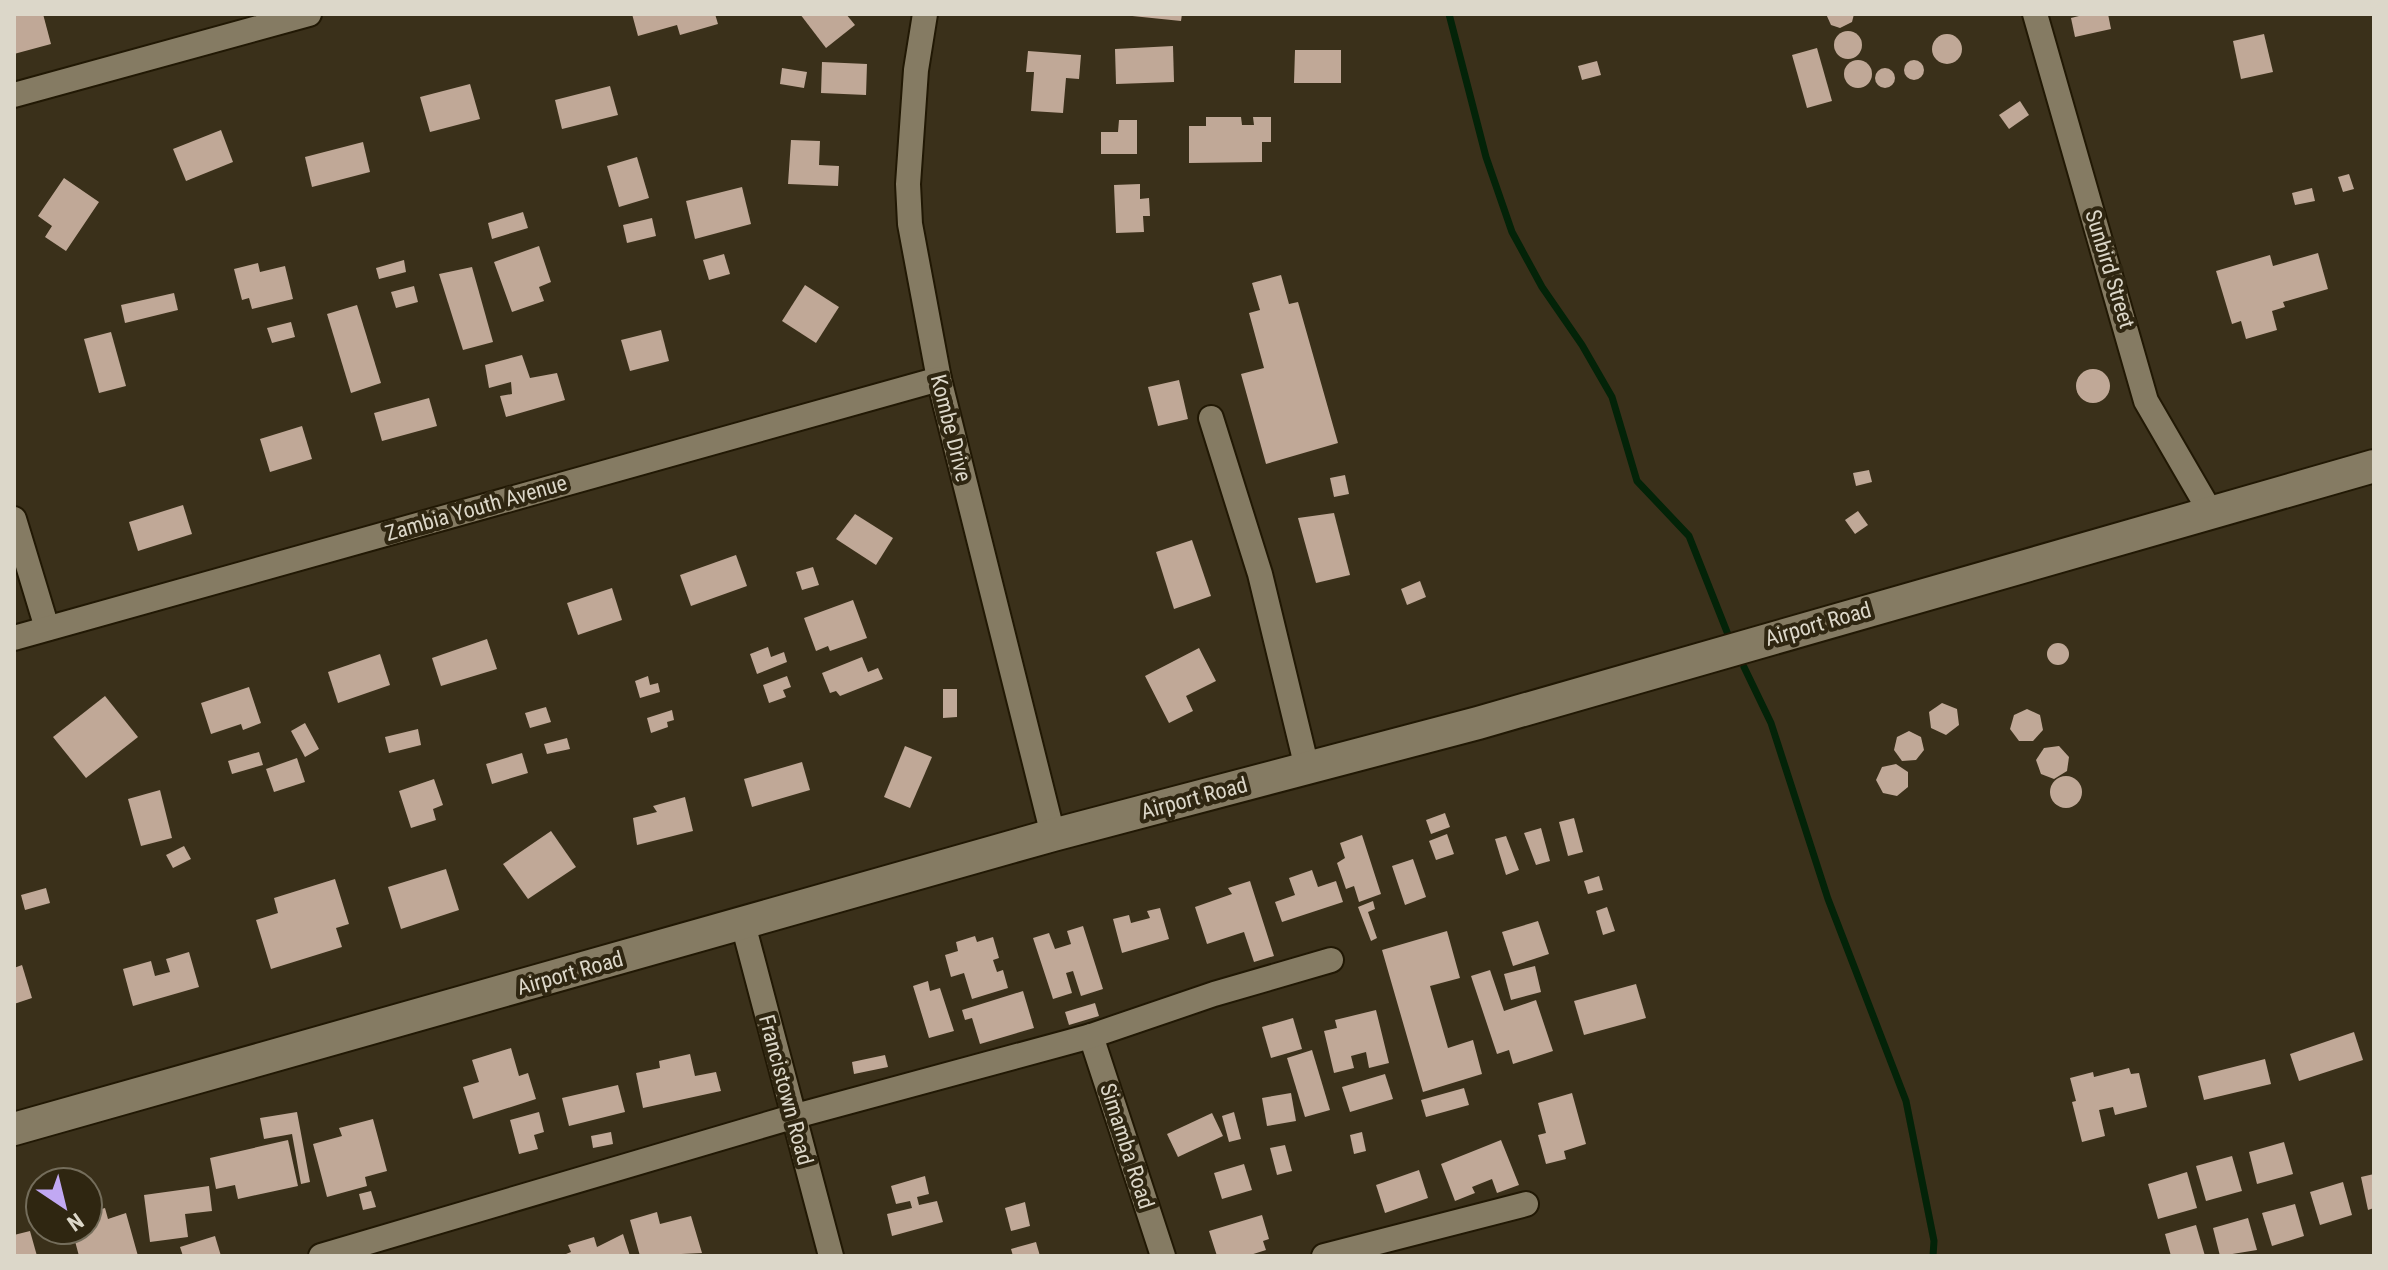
<svg xmlns="http://www.w3.org/2000/svg" width="2388" height="1270" font-family="'Roboto Condensed',sans-serif">
	<style>
		.lines { fill: none; stroke-linecap: round; stroke-linejoin: round }
		.stream { stroke: #032308; stroke-width: 7 }
		.building { fill: #c0a897 }
		.street-casing { stroke: #211804; stroke-width: 28 }
		.secondary-casing { stroke: #211804; stroke-width: 36 }
		.street { stroke: #857b63; stroke-width: 24 }
		.secondary { stroke: #857b63; stroke-width: 32 }
		.labels { text-anchor: middle; dominant-baseline: central; stroke-width: 8; stroke-linejoin: round; paint-order: stroke }
		.street-label { font-size: 22px; fill: #dcd7c9; stroke: #2f2611 }
	</style>
	<rect width="100%" height="100%" fill="#3a301a"/>
	<g class="lines">
		<g class="stream">
			<polyline points="1449,14 1486,157 1512,232 1542,287 1582,345 1612,397 1637,481 1689,536 1729,637"/>
			<polyline points="1744,667 1771,723 1828,899 1906,1101 1934,1241 1933,1256"/>
		</g>
	</g>
	<g class="building">
		<polygon points="15,14 43,14 51,44 14,54"/>
		<polygon points="632,14 715,14 718,24 680,35 677,25 638,36"/>
		<polygon points="800,14 846,14 855,25 826,48"/>
		<polygon points="1113,14 1182,14 1181,21"/>
		<polygon points="1826,14 1854,14 1852,22 1840,28 1831,25"/>
		<polygon points="2087,14 2108,14 2111,29 2075,37 2071,18"/>
		<circle cx="1848" cy="45" r="14"/>
		<polygon points="2264,34 2273,72 2241,79 2233,41"/>
		<circle cx="1947" cy="49" r="15"/>
		<polygon points="1173,46 1174,82 1116,84 1115,49"/>
		<polygon points="1817,48 1832,101 1807,108 1792,55"/>
		<polygon points="1295,50 1341,50 1341,83 1294,83"/>
		<polygon points="1028,51 1081,55 1079,79 1066,78 1063,113 1031,111 1034,72 1026,72"/>
		<circle cx="1858" cy="74" r="14"/>
		<circle cx="1914" cy="70" r="10"/>
		<polygon points="1597,61 1601,75 1582,80 1578,66"/>
		<polygon points="822,62 867,64 866,95 821,93"/>
		<circle cx="1885" cy="78" r="10"/>
		<polygon points="782,68 807,72 804,88 780,84"/>
		<polygon points="470,84 480,119 430,132 420,97"/>
		<polygon points="610,86 618,115 562,129 555,100"/>
		<polygon points="2020,101 2029,115 2009,129 1999,115"/>
		<polygon points="1206,117 1241,117 1242,125 1254,125 1253,117 1271,117 1271,142 1262,142 1262,162 1189,163 1189,126 1206,126"/>
		<polygon points="1119,120 1137,120 1137,154 1101,154 1101,132 1118,132"/>
		<polygon points="221,130 233,162 186,181 173,149"/>
		<polygon points="791,140 820,141 819,165 839,166 838,186 788,184"/>
		<polygon points="363,142 370,172 312,187 305,157"/>
		<polygon points="637,157 649,198 619,207 607,166"/>
		<polygon points="2349,174 2354,189 2343,192 2338,177"/>
		<polygon points="64,178 99,202 66,251 45,237 52,226 38,216"/>
		<polygon points="1140,184 1140,199 1149,198 1150,216 1143,216 1144,232 1116,233 1114,185"/>
		<polygon points="742,187 751,224 695,239 686,201"/>
		<polygon points="2312,188 2315,201 2295,205 2292,193"/>
		<polygon points="523,212 528,228 492,239 488,223"/>
		<polygon points="652,218 656,236 627,243 623,225"/>
		<polygon points="539,246 551,282 539,287 544,301 512,312 494,262"/>
		<polygon points="2318,253 2328,289 2283,302 2285,307 2272,311 2277,330 2246,339 2241,321 2232,324 2216,271 2270,255 2273,266"/>
		<polygon points="724,254 730,274 709,280 703,260"/>
		<polygon points="404,260 406,272 379,279 376,268"/>
		<polygon points="258,263 260,272 285,266 293,299 252,309 249,298 242,300 234,269"/>
		<polygon points="472,267 493,342 463,350 439,274"/>
		<polygon points="1281,275 1289,304 1298,302 1338,443 1266,464 1241,374 1264,368 1249,313 1260,310 1252,283"/>
		<polygon points="805,285 839,307 816,343 782,321"/>
		<polygon points="414,286 418,302 396,308 391,292"/>
		<polygon points="174,293 178,310 125,323 121,305"/>
		<polygon points="357,305 381,383 351,393 327,314"/>
		<polygon points="291,322 295,337 272,343 267,328"/>
		<polygon points="661,330 669,361 630,371 621,340"/>
		<polygon points="111,332 126,386 99,393 84,339"/>
		<polygon points="522,355 530,378 557,373 565,400 506,417 500,396 512,394 511,382 489,388 485,365"/>
		<circle cx="2093" cy="386" r="17"/>
		<polygon points="1179,380 1188,419 1158,426 1148,387"/>
		<polygon points="429,398 437,426 382,441 374,413"/>
		<polygon points="302,426 312,459 270,472 260,439"/>
		<polygon points="1869,470 1872,482 1856,486 1853,473"/>
		<polygon points="1345,475 1349,494 1334,497 1330,478"/>
		<polygon points="183,505 192,534 138,551 129,522"/>
		<polygon points="1858,511 1868,525 1855,534 1845,520"/>
		<polygon points="1334,513 1350,575 1316,583 1298,518"/>
		<polygon points="855,514 893,538 876,565 836,539"/>
		<polygon points="1192,540 1211,596 1174,609 1156,552"/>
		<polygon points="736,555 747,586 691,606 680,575"/>
		<polygon points="813,567 819,585 802,590 796,572"/>
		<polygon points="1420,581 1426,597 1407,605 1401,589"/>
		<polygon points="612,588 622,620 578,635 567,603"/>
		<polygon points="853,600 867,638 830,651 828,646 816,651 804,618"/>
		<polygon points="487,639 497,669 441,686 432,658"/>
		<circle cx="2058" cy="654" r="11"/>
		<polygon points="768,647 771,657 784,652 787,662 757,674 750,654"/>
		<polygon points="1199,648 1216,681 1186,696 1193,711 1169,723 1145,676"/>
		<polygon points="380,654 390,685 338,703 328,672"/>
		<polygon points="862,657 868,672 878,668 883,679 840,696 836,691 830,693 822,673"/>
		<polygon points="648,676 650,685 658,683 660,692 640,698 635,681"/>
		<polygon points="787,676 791,687 783,690 786,697 769,703 763,685"/>
		<polygon points="249,687 261,723 243,730 241,724 211,734 201,703"/>
		<polygon points="943,689 957,689 957,717 943,718"/>
		<polygon points="105,696 138,737 86,778 53,737"/>
		<polygon points="1942,703 1957,709 1959,725 1946,735 1931,728 1929,712"/>
		<polygon points="546,707 551,722 530,728 525,713"/>
		<polygon points="2027,709 2040,715 2043,730 2033,741 2019,741 2010,729 2014,715"/>
		<polygon points="672,710 674,720 667,722 668,727 651,733 647,718"/>
		<polygon points="305,723 319,749 305,757 291,731"/>
		<polygon points="418,729 421,745 389,753 385,737"/>
		<polygon points="1909,731 1921,737 1924,750 1916,760 1902,761 1894,750 1897,737"/>
		<polygon points="567,738 570,749 547,754 544,744"/>
		<polygon points="905,746 932,757 910,808 884,797"/>
		<polygon points="2059,746 2069,757 2067,771 2054,779 2041,774 2036,760 2044,748"/>
		<polygon points="259,752 263,765 232,774 228,761"/>
		<polygon points="522,753 528,773 492,784 486,764"/>
		<polygon points="297,758 305,782 274,792 266,769"/>
		<polygon points="802,762 810,790 752,807 744,779"/>
		<polygon points="1896,764 1908,772 1908,787 1897,796 1883,793 1876,780 1882,767"/>
		<circle cx="2066" cy="792" r="16"/>
		<polygon points="434,779 443,805 433,809 436,820 411,828 399,791"/>
		<polygon points="160,790 172,838 141,846 128,799"/>
		<polygon points="685,797 693,831 637,845 633,818 657,812 653,806"/>
		<polygon points="1445,813 1450,827 1431,834 1426,820"/>
		<polygon points="1574,818 1583,852 1568,856 1559,822"/>
		<polygon points="1541,828 1550,861 1536,865 1524,833"/>
		<polygon points="551,831 576,867 528,899 503,864"/>
		<polygon points="1447,834 1454,854 1436,860 1429,841"/>
		<polygon points="1362,835 1381,894 1359,902 1354,886 1346,889 1337,863 1345,858 1340,843"/>
		<polygon points="1506,836 1519,870 1506,875 1495,839"/>
		<polygon points="184,846 191,859 173,868 166,855"/>
		<polygon points="1413,859 1426,897 1405,905 1392,866"/>
		<polygon points="446,869 459,910 401,929 388,887"/>
		<polygon points="1312,870 1318,887 1336,881 1343,902 1282,922 1275,902 1295,895 1289,878"/>
		<polygon points="1599,876 1603,890 1588,894 1584,881"/>
		<polygon points="335,879 349,924 336,928 342,947 271,969 256,920 278,913 274,898"/>
		<polygon points="1250,881 1274,956 1254,962 1244,932 1207,944 1195,907 1232,894 1228,888"/>
		<polygon points="46,888 50,903 25,910 21,895"/>
		<polygon points="1373,901 1375,909 1368,912 1377,938 1371,941 1358,907"/>
		<polygon points="1607,907 1615,931 1603,935 1596,911"/>
		<polygon points="1160,908 1169,939 1122,953 1113,919 1129,915 1131,923 1150,918 1147,911"/>
		<polygon points="1538,921 1549,954 1513,966 1502,932"/>
		<polygon points="1083,926 1103,989 1081,996 1073,971 1066,973 1072,993 1053,999 1033,938 1049,933 1055,949 1071,944 1067,931"/>
		<polygon points="1447,931 1460,978 1430,986 1448,1048 1473,1040 1482,1074 1423,1092 1382,950"/>
		<polygon points="975,936 977,942 993,937 999,958 993,960 997,972 1003,970 1008,988 972,999 964,973 951,977 945,955 958,951 956,942"/>
		<polygon points="189,952 199,987 133,1006 123,969 151,961 155,976 170,972 166,959"/>
		<polygon points="22,965 32,998 14,1004 14,968"/>
		<polygon points="1535,966 1541,992 1511,1000 1504,974"/>
		<polygon points="1490,970 1504,1011 1536,1000 1553,1051 1513,1064 1509,1050 1497,1054 1471,976"/>
		<polygon points="928,981 930,991 940,988 954,1031 929,1038 913,986"/>
		<polygon points="1636,984 1646,1018 1584,1035 1574,1001"/>
		<polygon points="1023,991 1034,1028 980,1044 972,1018 965,1020 962,1010"/>
		<polygon points="1095,1003 1099,1016 1069,1025 1065,1012"/>
		<polygon points="1376,1010 1389,1063 1369,1068 1366,1052 1351,1056 1354,1068 1334,1073 1324,1031 1337,1028 1335,1020"/>
		<polygon points="1293,1018 1302,1049 1271,1058 1262,1027"/>
		<polygon points="2354,1032 2363,1060 2299,1081 2290,1054"/>
		<polygon points="511,1048 519,1076 528,1073 536,1099 473,1119 463,1087 479,1082 472,1060"/>
		<polygon points="1312,1050 1330,1110 1305,1117 1287,1058"/>
		<polygon points="690,1054 695,1076 716,1072 721,1091 643,1108 636,1073 660,1068 659,1061"/>
		<polygon points="885,1055 888,1067 854,1074 852,1062"/>
		<polygon points="2265,1059 2271,1084 2204,1100 2198,1076"/>
		<polygon points="2129,1068 2131,1074 2139,1073 2147,1107 2115,1115 2113,1107 2099,1110 2105,1136 2082,1142 2072,1102 2076,1101 2070,1078 2093,1072 2094,1077"/>
		<polygon points="1385,1074 1393,1099 1350,1112 1342,1087"/>
		<polygon points="618,1085 625,1112 569,1126 562,1098"/>
		<polygon points="1464,1088 1469,1105 1426,1117 1421,1100"/>
		<polygon points="1291,1093 1296,1121 1267,1126 1262,1098"/>
		<polygon points="1572,1093 1586,1144 1564,1151 1566,1159 1546,1164 1538,1135 1546,1133 1538,1103"/>
		<polygon points="297,1112 310,1182 301,1184 292,1134 264,1139 260,1118"/>
		<polygon points="539,1112 544,1132 534,1135 538,1149 519,1154 510,1120"/>
		<polygon points="1234,1112 1241,1139 1229,1142 1222,1116"/>
		<polygon points="1212,1113 1223,1136 1178,1157 1167,1134"/>
		<polygon points="373,1119 387,1171 365,1177 367,1186 327,1197 313,1144 342,1136 339,1128"/>
		<polygon points="611,1132 613,1144 593,1148 591,1136"/>
		<polygon points="1362,1132 1366,1151 1354,1154 1350,1135"/>
		<polygon points="288,1140 298,1186 238,1199 235,1185 216,1189 210,1158"/>
		<polygon points="1501,1140 1519,1185 1497,1193 1492,1179 1472,1187 1475,1193 1455,1201 1441,1164"/>
		<polygon points="2284,1142 2293,1174 2257,1184 2249,1152"/>
		<polygon points="1285,1145 1292,1171 1277,1175 1270,1148"/>
		<polygon points="2232,1156 2242,1191 2206,1201 2196,1166"/>
		<polygon points="1244,1164 1252,1190 1222,1199 1214,1173"/>
		<polygon points="1419,1170 1428,1198 1385,1213 1376,1185"/>
		<polygon points="2187,1172 2197,1208 2158,1219 2148,1184"/>
		<polygon points="2374,1174 2374,1208 2368,1210 2361,1177"/>
		<polygon points="925,1176 929,1194 917,1197 919,1205 937,1201 943,1222 892,1236 887,1214 912,1208 910,1201 896,1204 891,1186"/>
		<polygon points="2343,1182 2352,1215 2320,1225 2310,1192"/>
		<polygon points="209,1186 212,1211 185,1214 188,1237 150,1242 144,1195"/>
		<polygon points="371,1191 376,1207 363,1210 359,1194"/>
		<polygon points="1025,1202 1030,1226 1011,1231 1005,1208"/>
		<polygon points="2295,1204 2304,1236 2272,1246 2262,1213"/>
		<polygon points="105,1208 108,1219 126,1213 138,1256 79,1256 72,1230 88,1230 88,1213"/>
		<polygon points="657,1212 660,1224 691,1216 702,1253 640,1256 630,1220"/>
		<polygon points="1262,1215 1269,1239 1263,1241 1266,1250 1247,1256 1217,1256 1209,1231"/>
		<polygon points="2248,1218 2257,1250 2220,1256 2213,1228"/>
		<polygon points="2196,1225 2205,1256 2171,1256 2165,1234"/>
		<polygon points="30,1231 37,1256 14,1256 14,1235"/>
		<polygon points="623,1234 630,1256 561,1256 571,1252 568,1245 594,1237 597,1247"/>
		<polygon points="215,1236 221,1256 183,1256 180,1247"/>
		<polygon points="1036,1242 1040,1256 1013,1256 1011,1249"/>
	</g>
	<g class="lines">
		<defs>
			<g id="street">
				<polyline points="925,14 916,70 908,184 910,224 939,379 1053,835"/>
				<polyline points="2035,14 2146,401 2211,513"/>
				<polyline points="14,95 309,14"/>
				<polyline points="1211,418 1260,574 1307,768"/>
				<polyline points="14,519 47,628"/>
				<polyline points="14,638 939,379"/>
				<polyline points="743,924 831,1256"/>
				<polyline points="1091,1036 1163,1256"/>
				<polyline points="321,1256 792,1117 1091,1036 1214,994 1331,960"/>
				<polyline points="1324,1256 1526,1204"/>
			</g>
			<polyline id="secondary" points="14,1129 1053,835 1478,723 2374,466"/>
		</defs>
		<use href="#street" class="street-casing"/>
		<use href="#secondary" class="secondary-casing"/>
		<use href="#street" class="street"/>
		<use href="#secondary" class="secondary"/>
	</g>
	<g class="labels">
		<g class="street-label">
			<text transform="translate(2110 269) rotate(73)">Sunbird Street</text>
			<text transform="translate(951 428) rotate(76)">Kombe Drive</text>
			<text transform="translate(476 508) rotate(-16)">Zambia Youth Avenue</text>
			<text transform="translate(1818 624) rotate(-16)">Airport Road</text>
			<text transform="translate(1194 798) rotate(-15)">Airport Road</text>
			<text transform="translate(570 973) rotate(-16)">Airport Road</text>
			<text transform="translate(786 1090) rotate(75)">Francistown Road</text>
			<text transform="translate(1127 1146) rotate(72)">Simamba Road</text>
		</g>
	</g>
	<rect width="2388" height="1270" fill="none" stroke="#dcd7c9" stroke-width="32"/>
	<g transform="translate(64 1206) rotate(145)"><circle r="38" fill="#2f2611" stroke="#746d5b" stroke-width="2"/>
	<path d="M0-6L14 30L0 20L-14 30Z" fill="#c1a8f3"/>
	<text y="-12" font-size="22" font-weight="bold" text-anchor="middle" fill="#dcd7c9">N</text>
	</g>
</svg>
